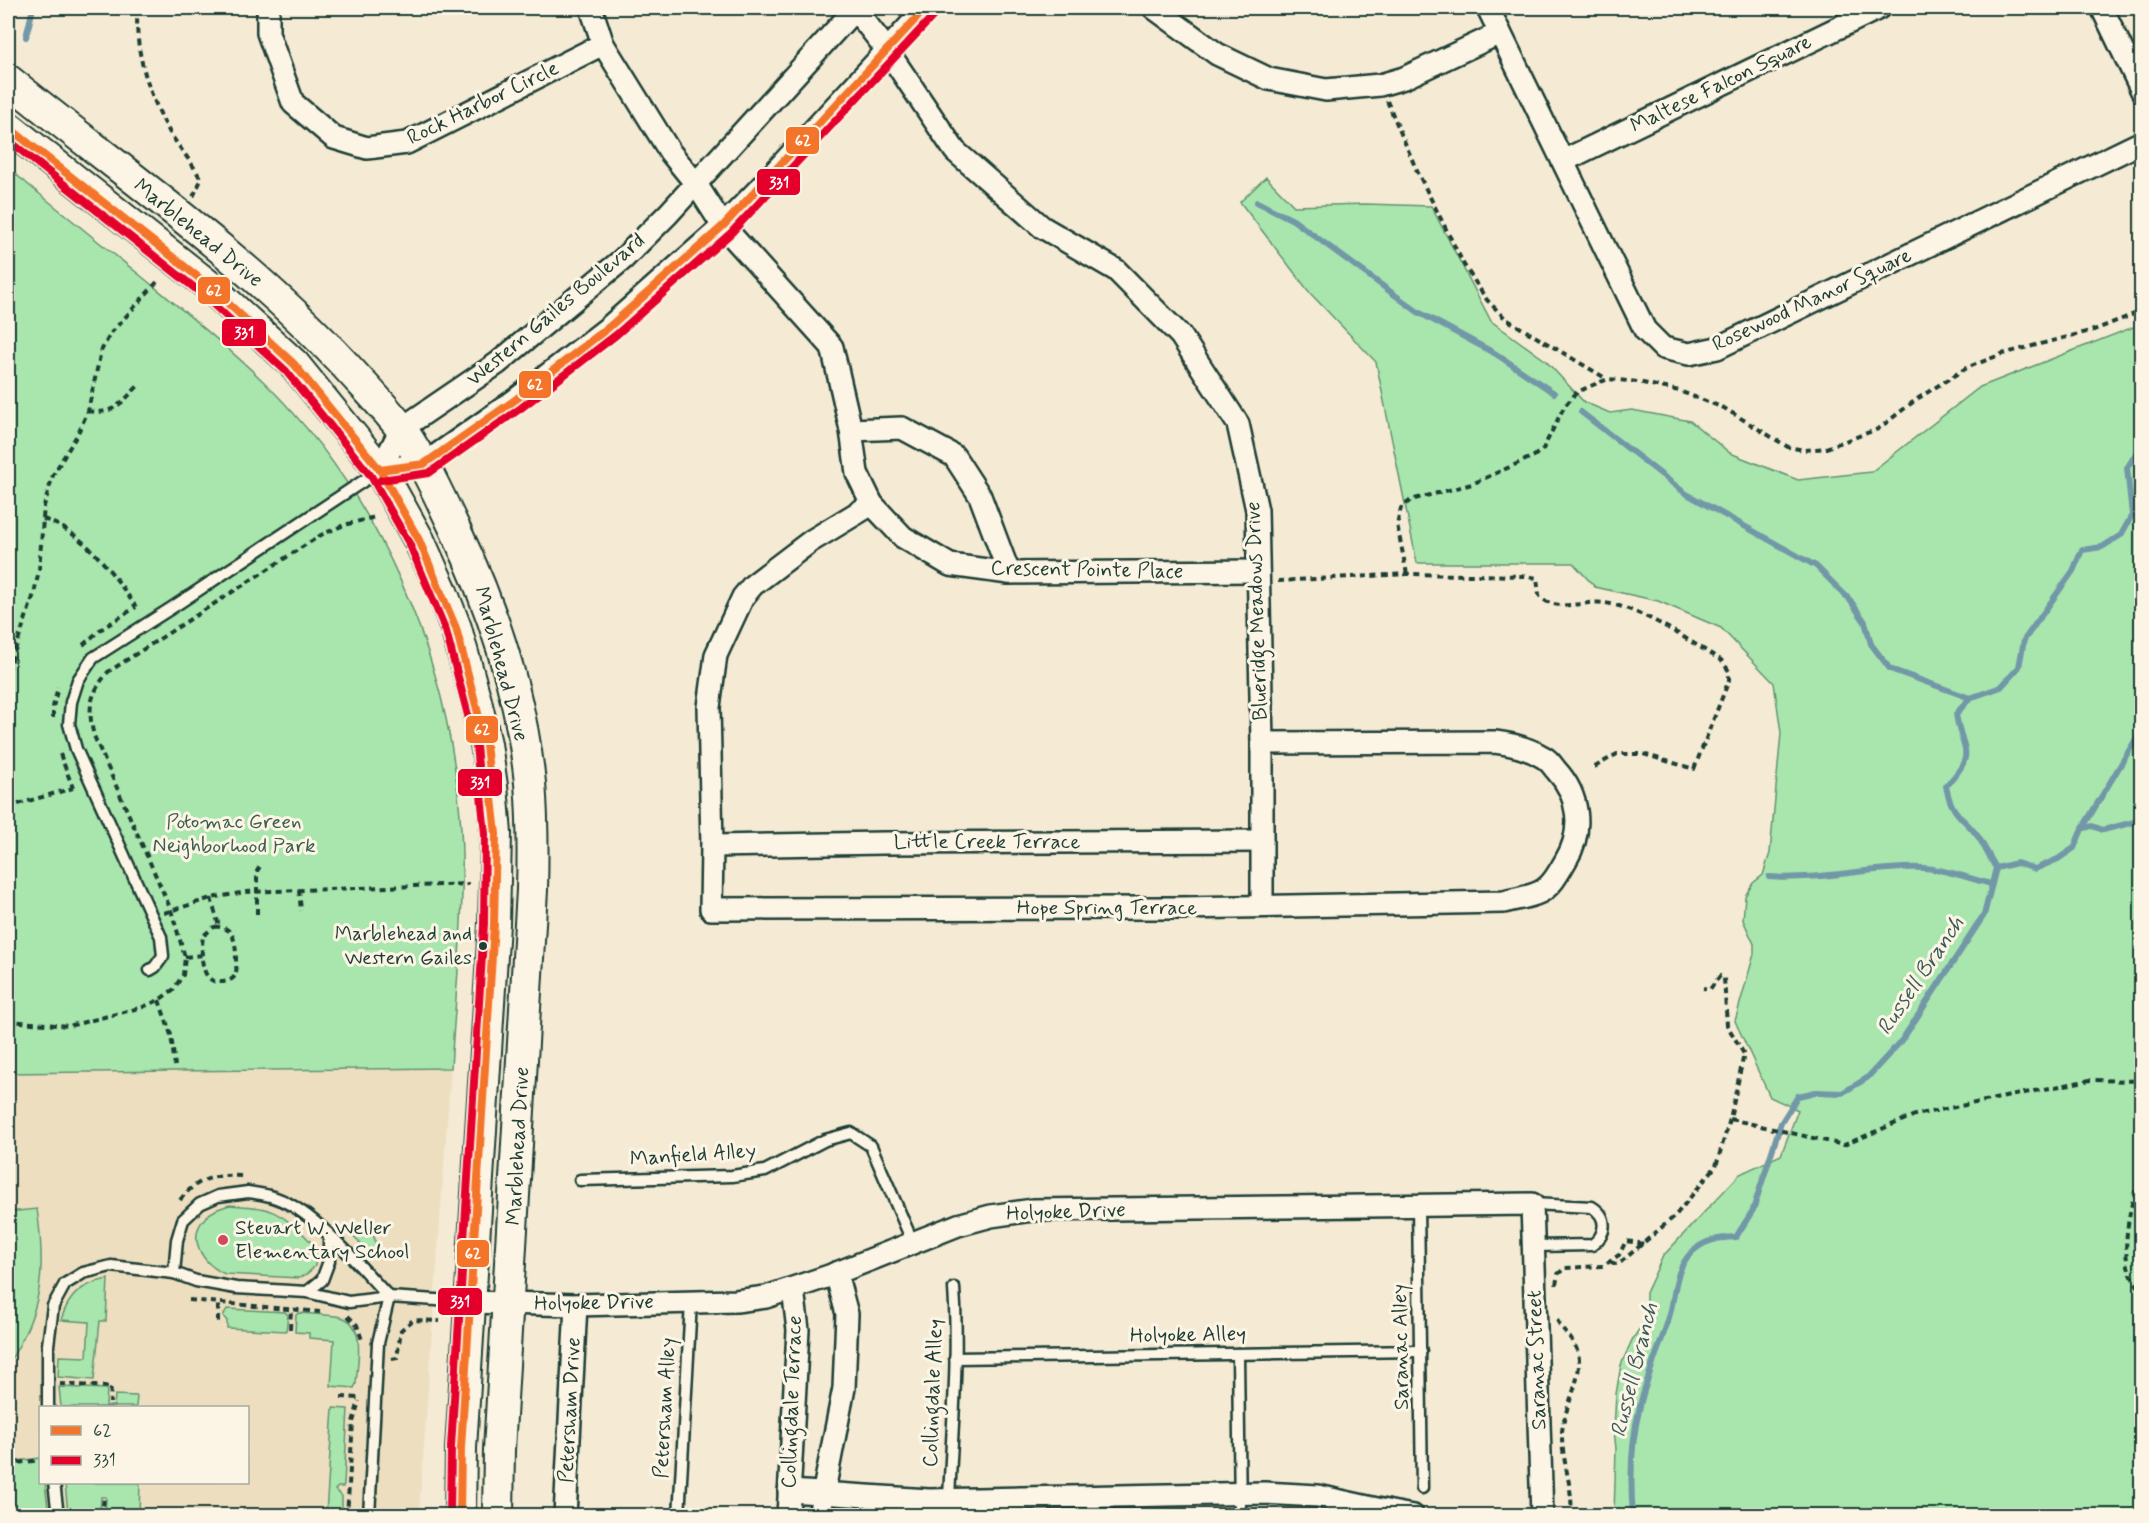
<svg xmlns="http://www.w3.org/2000/svg" width="2149" height="1523" font-family="Mynerve,sans-serif">
	<style>
		.built { fill: #eddec0; fill-rule: evenodd }
		.green { fill: #a8e6ad; stroke: #649270; stroke-width: 1.5 }
		.lines { fill: none; stroke-linecap: round; stroke-linejoin: round }
		.stream { stroke: #7298a8; stroke-width: 6 }
		.lane-casing { stroke: #1f3d34; stroke-width: 15 }
		.street-casing { stroke: #1f3d34; stroke-width: 26 }
		.secondary-casing { stroke: #1f3d34; stroke-width: 34 }
		.path { stroke: #1f3d34; stroke-width: 4; stroke-dasharray: 6 4.5; stroke-linecap: butt }
		.lane { stroke: #fcf5e5; stroke-width: 10 }
		.street { stroke: #fcf5e5; stroke-width: 21 }
		.secondary { stroke: #fcf5e5; stroke-width: 30 }
		.bus-1-casing { stroke: #fcf5e5; stroke-width: 12 }
		.bus-2-casing { stroke: #fcf5e5; stroke-width: 12 }
		.bus-1 { stroke: #f47529; stroke-width: 8 }
		.bus-2 { stroke: #e4002b; stroke-width: 8 }
		.bus-dot { fill: #1f3d34; stroke: #fcf5e5; stroke-width: 2 }
		.poi-dot { fill: #d1495b; stroke: #fcf5e5; stroke-width: 2 }
		.labels { text-anchor: middle; dominant-baseline: central; stroke-width: 6; stroke-linejoin: round; paint-order: stroke }
		.bus-label { font-size: 20px; fill: #1f3d34; stroke: #fcf5e5; text-anchor: end }
		.street-label { font-size: 21px; fill: #1f3d34; stroke: #fcf5e5 }
		.park-label { font-size: 21px; fill: #3a5f4c; stroke: #fcf5e5 }
		.poi-label { font-size: 21px; fill: #1f3d34; stroke: #fcf5e5; text-anchor: start }
		.water-label { font-size: 22px; font-style: italic; fill: #3b5b5b; stroke: #fcf5e5 }
		.line-badge { stroke: #fcf5e5; stroke-width: 2 }
		.badge-label { font-size: 16px; text-anchor: middle; font-weight: bold; fill: #fff }
	</style>
	<rect width="100%" height="100%" fill="#f5ebd4"/>
	<filter id="ink" filterUnits="userSpaceOnUse"><feTurbulence type="fractalNoise" baseFrequency=".0167" numOctaves="2"/><feDisplacementMap in="SourceGraphic" scale="12" xChannelSelector="R" yChannelSelector="G"/><feConvolveMatrix kernelMatrix="1 2 1 2 8 2 1 2 1" color-interpolation-filters="sRGB"/></filter>
	<g filter="url(#ink)">
		<path class="built" d="M451,1068L419,1515H8V1073ZM40,1408H248V1482H40Z"/>
		<g class="green">
			<path d="M8,168C54,206 100,243 146,280C186,313 227,346 264,382C379,495 448,655 460,815C467,899 456,984 451,1068L8,1073Z"/>
			<polygon points="1266,177 1294,206 1366,204 1431,206 1491,321 1545,360 1584,402 1610,413 1632,410 1690,421 1730,453 1798,480 1871,472 1980,387 2141,324 2141,1515 1614,1515 1616,1449 1614,1430 1616,1394 1621,1365 1632,1340 1646,1319 1646,1293 1663,1256 1740,1174 1781,1155 1798,1110 1770,1097 1735,1021 1754,954 1754,944 1743,920 1745,896 1753,883 1763,875 1770,853 1781,733 1774,683 1721,628 1658,601 1595,587 1573,563 1417,563 1376,362 1310,293 1240,202"/>
			<path d="M230,1205C263,1207 273,1207 299,1230C313,1243 317,1246 315,1266L307,1274L299,1278L225,1274C203,1265 186,1238 205,1218C212,1210 220,1208 230,1205Z"/>
			<path d="M37,1209C46,1270 43,1310 8,1364V1212Z"/>
			<path d="M364,1226L370,1228C376,1238 377,1245 373,1257L354,1237Z"/>
			<path d="M108,1279L106,1321H100L94,1380L58,1377L59,1356L87,1357L89,1322L61,1320C69,1294 82,1284 108,1279Z"/>
			<polygon points="227,1309 285,1312 288,1315 286,1331 227,1328 227,1321 223,1316"/>
			<path d="M299,1313C312,1314 328,1314 341,1317C367,1324 357,1365 356,1384L354,1388L331,1386L334,1340L309,1338V1333L295,1332L296,1315Z"/>
			<polygon points="59,1387 107,1389 106,1406 114,1406 115,1395 137,1396 136,1407 61,1407"/>
			<polygon points="333,1408 348,1409 344,1484 343,1487 338,1487 335,1490 342,1496 342,1510 339,1514 326,1514"/>
			<polygon points="40,1458 40,1482 45,1483 49,1515 15,1515 9,1462"/>
			<polygon points="65,1483 140,1483 139,1515 105,1515 106,1497 101,1497 100,1515 68,1514"/>
		</g>
		<g class="lines">
			<g class="stream">
				<polyline points="26,37 33,8"/>
				<polyline points="1257,202 1293,220 1418,312 1496,354 1554,393"/>
				<polyline points="1581,412 1685,493 1816,566 1850,600 1865,622 1871,644 1890,669 1970,698"/>
				<polyline points="2082,829 2142,729"/>
				<polyline points="1996,868 2017,863 2035,869 2058,859 2074,848 2082,829 2092,826 2103,830 2142,820"/>
				<path d="M1769,877C1821,881 1872,866 1923,868C1946,869 1970,879 1992,884"/>
				<path d="M1633,1516C1630,1480 1631,1441 1640,1406C1647,1375 1661,1345 1670,1314C1675,1294 1675,1270 1690,1254C1703,1240 1718,1238 1736,1237L1753,1210L1781,1123L1798,1096L1816,1092L1842,1093L1867,1078L1902,1040L1984,915L1996,868C1990,858 1985,848 1979,838C1964,816 1952,818 1946,786C1978,752 1962,753 1956,714L1970,698L2001,687L2019,667L2024,640L2073,571L2082,550L2102,547L2121,535L2132,515L2127,468L2137,452L2142,448"/>
			</g>
			<defs>
				<g id="lane">
					<polyline points="150,970 155,967 163,956 161,937 76,749 69,724 71,702 78,680 93,658 173,607 377,472"/>
					<polyline points="580,1180 732,1176 765,1171 825,1140 851,1133 871,1146 913,1243"/>
					<path d="M248,1192C255,1193 263,1194 270,1196C312,1207 359,1266 389,1297L349,1302L307,1292L236,1288L196,1281L174,1273L177,1240L183,1220L200,1204L218,1196Z"/>
					<path d="M1532,1204L1592,1207C1608,1217 1607,1234 1592,1245L1533,1246"/>
					<polyline points="1418,1205 1422,1488"/>
					<polyline points="307,1292 322,1280 329,1261 329,1234"/>
					<polyline points="1238,1354 1240,1516"/>
					<polyline points="955,1358 1421,1351"/>
					<polyline points="48,1408 48,1345 53,1306 65,1284 83,1273 111,1266 174,1273"/>
					<polyline points="54,1482 58,1516"/>
					<path d="M949,1499C952,1429 959,1358 954,1288"/>
					<polyline points="369,1516 378,1343 389,1297 468,1302"/>
					<polyline points="679,1516 691,1302"/>
					<polyline points="928,1516 929,1500"/>
				</g>
				<g id="street">
					<polyline points="268,8 268,33 293,103 334,138 367,148 407,143 603,44"/>
					<polyline points="591,8 603,44 670,152 696,184 723,226 832,347 851,430 857,473 872,504 903,537 950,565 1009,573 1258,571"/>
					<polyline points="854,8 887,50 955,151 1042,227 1116,270 1181,336 1238,424 1257,510 1262,743 1262,906"/>
					<polyline points="1154,8 1217,54 1269,79 1326,90 1380,85 1404,78 1500,33"/>
					<polyline points="1488,8 1645,330 1663,348 1689,354 1717,348 2142,142"/>
					<polyline points="2102,8 2142,91"/>
					<polyline points="1563,161 1879,8"/>
					<polyline points="851,430 902,428 954,456 980,496 1009,573"/>
					<polyline points="380,470 424,464 515,400 609,327 723,226 759,189 926,8"/>
					<polyline points="380,470 401,429 498,363 623,259 668,214 856,8"/>
					<path d="M872,504L811,541L753,585L743,597L716,655L709,707L712,846L711,909L1180,908L1504,902C1515,899 1530,897 1540,892C1552,886 1559,872 1566,860C1584,830 1579,795 1556,770C1552,765 1549,760 1543,757C1528,748 1512,744 1495,742L1262,743"/>
					<polyline points="712,846 884,843 1262,841"/>
					<polyline points="470,1302 576,1305 736,1301 766,1297 829,1276 958,1225 991,1216 1033,1210 1532,1204 1542,1516"/>
					<polyline points="789,1491 929,1500 1264,1493 1318,1496 1386,1511"/>
					<polyline points="565,1516 576,1305"/>
					<polyline points="788,1516 798,1330 793,1289"/>
					<polyline points="819,1516 844,1388 847,1314 836,1273"/>
					<polyline points="1394,1516 1386,1511 1413,1516"/>
				</g>
				<g id="secondary">
					<path d="M8,80C122,172 245,257 346,366C365,387 386,408 403,431C423,461 438,493 453,525C492,606 521,693 530,783C533,819 533,854 532,890L499,1450L498,1516"/>
					<polyline points="8,127 208,285 294,364 380,470 419,540 441,589 456,628 476,701 486,744 492,786 496,834 494,924 461,1448 460,1516"/>
				</g>
			</defs>
			<use href="#lane" class="lane-casing"/>
			<use href="#street" class="street-casing"/>
			<use href="#secondary" class="secondary-casing"/>
			<g class="path">
				<path d="M138,8C133,50 150,97 170,133C180,149 193,163 201,180L193,197"/>
				<polyline points="1387,101 1417,171 1464,265 1487,300 1506,319 1607,379"/>
				<path d="M88,411C114,415 121,403 138,386"/>
				<path d="M43,519C84,532 113,573 136,607"/>
				<polyline points="1407,574 1397,525 1401,508 1411,500 1472,484 1534,456 1543,449 1564,407 1577,392 1593,385 1608,379 1638,382 1679,391 1724,408 1788,447 1804,450 1826,448 1878,429 1917,399 1966,368 2002,354 2094,330 2142,311"/>
				<path d="M1278,581L1407,574L1526,576L1537,578L1539,595C1555,614 1583,600 1605,603C1642,608 1689,641 1721,660L1729,671V680L1694,769L1643,754H1617L1593,768"/>
				<polyline points="83,645 100,630 136,607"/>
				<polyline points="8,671 34,594 39,570 44,506 53,475 77,435 88,411 101,351 111,333 158,281"/>
				<polyline points="53,718 53,707 58,687"/>
				<polyline points="60,754 73,788"/>
				<polyline points="8,807 73,788"/>
				<polyline points="299,890 301,911"/>
				<polyline points="211,898 219,926"/>
				<polyline points="164,913 211,898 246,892 469,884"/>
				<polyline points="257,914 257,871 261,865"/>
				<path d="M214,927C235,925 236,944 236,960C236,966 238,973 233,978C230,981 224,982 220,982C199,983 201,950 203,936Z"/>
				<polyline points="185,957 203,955"/>
				<polyline points="159,1000 171,1035 175,1066"/>
				<path d="M8,1021L69,1026L143,1007L159,1000L173,990L183,975L185,957L171,910L94,736C87,708 90,694 108,672L321,535L344,525L375,517"/>
				<polyline points="1730,1119 1844,1145 1915,1115 2090,1080 2142,1081"/>
				<path d="M2142,1171C2132,1196 2122,1240 2128,1266C2130,1275 2136,1284 2142,1291"/>
				<path d="M180,1200C198,1177 215,1175 242,1176"/>
				<polyline points="1611,1262 1616,1264 1621,1262 1675,1216 1716,1166 1730,1119 1744,1054 1727,1025 1724,978 1720,976 1710,989 1703,988"/>
				<polyline points="1556,1285 1558,1274 1565,1268 1603,1266 1619,1255 1626,1241 1645,1244"/>
				<polyline points="189,1300 320,1312"/>
				<polyline points="348,1316 357,1325 362,1340"/>
				<path d="M1557,1320C1564,1333 1578,1342 1579,1360C1580,1384 1564,1408 1562,1432C1561,1460 1574,1488 1571,1516"/>
				<polyline points="218,1322 218,1303"/>
				<polyline points="290,1329 291,1310"/>
				<polyline points="392,1359 397,1358 401,1330 413,1320 440,1321"/>
				<polyline points="60,1384 111,1387 110,1403"/>
				<polyline points="341,1397 359,1398"/>
				<polyline points="8,1464 40,1460"/>
				<polyline points="102,1516 104,1497"/>
				<polyline points="347,1516 353,1422 359,1401"/>
			</g>
			<use href="#lane" class="lane"/>
			<use href="#street" class="street"/>
			<use href="#secondary" class="secondary"/>
			<defs>
				<g id="bus-1">
					<polyline points="8,127 208,285 294,364 380,470 419,540 456,628 486,744 496,834 494,924 461,1448 460,1516"/>
					<polyline points="380,470 424,464 515,400 609,327 723,226 926,8"/>
				</g>
				<g id="bus-2">
					<polyline points="8,140 201,293 286,371 371,476 410,545 446,631 476,746 485,834 484,924 451,1447 450,1516"/>
					<polyline points="381,480 429,473 521,408 616,335 731,233 934,15"/>
				</g>
			</defs>
			<use href="#bus-1" class="bus-1-casing"/>
			<use href="#bus-2" class="bus-2-casing"/>
			<use href="#bus-1" class="bus-1"/>
			<use href="#bus-2" class="bus-2"/>
		</g>
	</g>
	<circle class="bus-dot" cx="483" cy="946" r="5"/>
	<circle class="poi-dot" cx="223" cy="1240" r="6"/>
	<g class="labels">
		<g class="bus-label">
			<text x="472" y="934">Marblehead and<tspan x="472" dy="24">Western Gailes</tspan></text>
		</g>
		<g class="street-label">
			<text transform="translate(1721 84) rotate(-26)">Maltese Falcon Square</text>
			<text transform="translate(483 103) rotate(-26)">Rock Harbor Circle</text>
			<text transform="translate(198 233) rotate(39)">Marblehead Drive</text>
			<text transform="translate(1812 300) rotate(-25)">Rosewood Manor Square</text>
			<text transform="translate(556 310) rotate(-40)">Western Gailes Boulevard</text>
			<text transform="translate(1087 570) rotate(1)">Crescent Pointe Place</text>
			<text transform="translate(1257 611) rotate(-92)">Blueridge Meadows Drive</text>
			<text transform="translate(501 664) rotate(75)">Marblehead Drive</text>
			<text x="987" y="842">Little Creek Terrace</text>
			<text x="1107" y="908">Hope Spring Terrace</text>
			<text transform="translate(518 1146) rotate(-87)">Marblehead Drive</text>
			<text transform="translate(693 1155) rotate(-4)">Manfield Alley</text>
			<text transform="translate(1066 1212) rotate(-2)">Holyoke Drive</text>
			<text transform="translate(594 1303) rotate(-1)">Holyoke Drive</text>
			<text transform="translate(1188 1335) rotate(-1)">Holyoke Alley</text>
			<text transform="translate(1401 1347) rotate(-91)">Saranac Alley</text>
			<text transform="translate(1537 1360) rotate(-92)">Saranac Street</text>
			<text transform="translate(933 1393) rotate(-88)">Collingdale Alley</text>
			<text transform="translate(792 1402) rotate(-88)">Collingdale Terrace</text>
			<text transform="translate(665 1408) rotate(-87)">Petersham Alley</text>
			<text transform="translate(570 1410) rotate(-87)">Petersham Drive</text>
		</g>
		<g class="park-label">
			<text x="234" y="822">Potomac Green<tspan x="234" dy="24">Neighborhood Park</tspan></text>
		</g>
		<g class="poi-label">
			<text x="235" y="1228">Steuart W. Weller<tspan x="235" dy="24">Elementary School</tspan></text>
		</g>
		<g class="water-label">
			<text transform="translate(1921 976) rotate(-56)">Russell Branch</text>
			<text transform="translate(1635 1370) rotate(-76)">Russell Branch</text>
		</g>
	</g>
	<g class="line-badge">
		<rect x="785" y="126" width="35" height="29" rx="6" fill="#f47529"/>
		<rect x="756" y="168" width="45" height="28" rx="6" fill="#e4002b"/>
		<rect x="197" y="276" width="34" height="29" rx="6" fill="#f47529"/>
		<rect x="221" y="318" width="46" height="29" rx="6" fill="#e4002b"/>
		<rect x="518" y="370" width="34" height="29" rx="6" fill="#f47529"/>
		<rect x="465" y="715" width="34" height="29" rx="6" fill="#f47529"/>
		<rect x="457" y="768" width="46" height="29" rx="6" fill="#e4002b"/>
		<rect x="456" y="1239" width="34" height="29" rx="6" fill="#f47529"/>
		<rect x="437" y="1287" width="46" height="29" rx="6" fill="#e4002b"/>
	</g>
	<g class="badge-label">
		<text x="803" y="146">62</text>
		<text x="779" y="188">331</text>
		<text x="214" y="296">62</text>
		<text x="244" y="338">331</text>
		<text x="535" y="390">62</text>
		<text x="482" y="735">62</text>
		<text x="480" y="788">331</text>
		<text x="473" y="1259">62</text>
		<text x="460" y="1307">331</text>
	</g>
	<rect width="2149" height="1523" fill="none" stroke="#fcf5e5" stroke-width="30"/>
	<rect x="15" y="15" width="2119" height="1493" fill="none" stroke="#1f3d34" stroke-width="2" filter="url(#ink)"/>
	<rect x="39" y="1406" width="210" height="78" fill="#fcf5e5" stroke="#a4ab9e" stroke-width="1.5"/>
	<rect x="51" y="1426" width="30" height="9" fill="#f47529" stroke="#a4ab9e" stroke-width="1.5"/>
	<text x="93" y="1436" font-size="18" fill="#1f3d34">62</text>
	<rect x="51" y="1456" width="30" height="9" fill="#e4002b" stroke="#a4ab9e" stroke-width="1.5"/>
	<text x="93" y="1466" font-size="18" fill="#1f3d34">331</text>
</svg>
